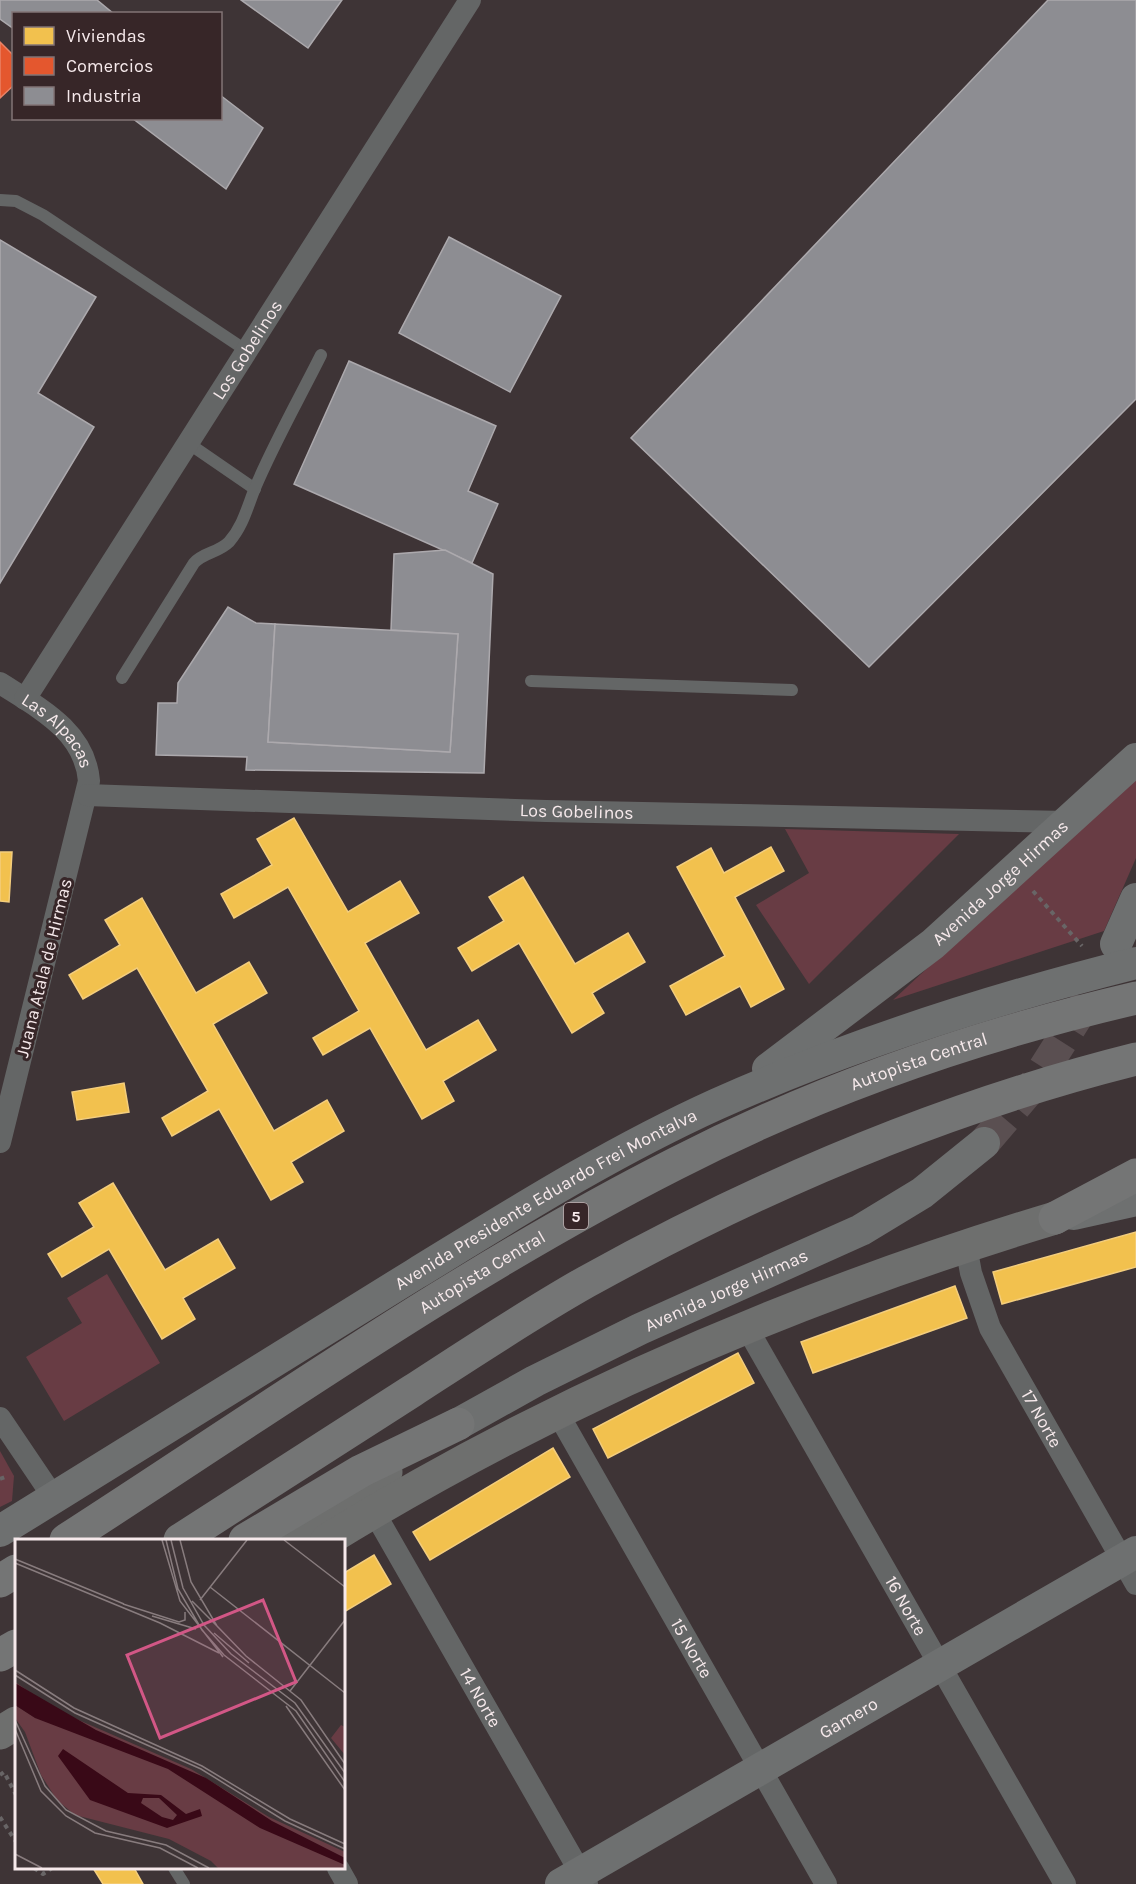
<svg xmlns="http://www.w3.org/2000/svg" width="1136" height="1884" font-family="Karla,sans-serif">
	<style>
		.green { fill: #683c44 }
		.homes { fill: #f2c14e; stroke: #f3cd7d; stroke-width: 1.5 }
		.shops { fill: #e4572e; stroke: #e98367; stroke-width: 1.5 }
		.industry { fill: #8d8d92; stroke: #aca9ad; stroke-width: 1.5 }
		.lines { fill: none; stroke-linecap: round; stroke-linejoin: round }
		.secondary-tunnel { stroke: #5a4f51; stroke-width: 32; stroke-dasharray: 32 16; stroke-linecap: butt }
		.path { stroke: #686566; stroke-width: 4; stroke-dasharray: 4.5 4.5; stroke-linecap: butt }
		.lane { stroke: #646666; stroke-width: 12 }
		.street { stroke: #646666; stroke-width: 22 }
		.secondary { stroke: #6e7070; stroke-width: 32 }
		.primary { stroke: #6e6f6e; stroke-width: 33 }
		.highway { stroke: #747575; stroke-width: 33 }
		.labels { text-anchor: middle; dominant-baseline: central; stroke-width: 6; stroke-linejoin: round; paint-order: stroke }
		.shield { fill: #372628; stroke: #bdaeb0; stroke-width: 1.5 }
		.shield-label { font-size: 16px; font-weight: bold; fill: #f6e9eb }
		.street-label { font-size: 18px; fill: #f6e9eb; stroke: #372628 }
		.inset-road { fill: none; stroke: #887c7e; stroke-width: 1.5 }
		.view { fill: #d25786; fill-opacity: 0.15; stroke: #d25786; stroke-width: 3 }
		.inset-edge { fill: none; stroke: #f6e9eb; stroke-width: 3 }
	</style>
	<rect width="100%" height="100%" fill="#3e3436"/>
	<g class="green">
		<polygon points="1136,774 1136,858 1104,931 893,1000"/>
		<polygon points="785,829 959,834 809,984 756,905 809,873"/>
		<polygon points="107,1274 160,1363 64,1421 26,1357 82,1323 67,1298"/>
		<polygon points="0,1451 14,1476 12,1501 0,1507"/>
	</g>
	<g class="homes">
		<polygon points="294,818 348,912 400,881 419,913 365,943 426,1050 478,1020 496,1050 443,1081 454,1101 422,1119 370,1028 323,1055 313,1038 359,1011 288,887 234,918 221,894 272,865 257,839"/>
		<polygon points="771,847 784,871 735,897 784,989 751,1007 740,986 686,1015 670,986 725,956 677,867 711,848 724,873"/>
		<polygon points="0,852 12,852 9,902 0,901"/>
		<polygon points="523,877 575,964 628,933 645,962 592,993 604,1013 572,1033 519,943 472,971 458,948 504,921 489,897"/>
		<polygon points="142,898 196,993 249,962 267,993 213,1024 274,1131 327,1100 344,1131 291,1162 303,1182 271,1200 219,1109 172,1136 162,1118 208,1091 137,968 83,999 69,975 120,945 105,920"/>
		<polygon points="124,1083 129,1112 77,1120 72,1092"/>
		<polygon points="113,1183 165,1270 218,1239 235,1268 183,1298 195,1319 162,1339 109,1249 62,1277 48,1254 94,1227 79,1203"/>
		<polygon points="1136,1232 1136,1267 1002,1304 993,1272"/>
		<polygon points="955,1286 967,1318 813,1373 801,1342"/>
		<polygon points="738,1353 754,1383 608,1458 593,1429"/>
		<polygon points="553,1448 570,1477 430,1560 413,1532"/>
		<polygon points="374,1555 391,1584 344,1612 344,1573"/>
		<polygon points="93,1868 134,1868 143,1884 103,1884"/>
	</g>
	<polygon class="shops" points="0,42 14,56 14,85 0,98"/>
	<g class="industry">
		<polygon points="0,0 97,0 114,14 14,14 14,29 0,19"/>
		<polygon points="241,0 342,0 308,48"/>
		<polygon points="1048,0 1136,0 1136,399 869,667 631,438"/>
		<polygon points="220,95 263,128 226,189 132,118 220,118"/>
		<polygon points="449,237 561,296 510,392 399,333"/>
		<polygon points="0,240 96,297 38,393 94,427 0,583"/>
		<polygon points="349,361 496,426 468,491 498,504 472,563 294,484"/>
		<polygon points="445,550 493,574 484,773 246,770 247,757 156,755 158,703 177,703 178,683 228,607 256,623 275,624 268,742 450,752 458,634 391,630 394,554"/>
		<polygon points="275,624 458,634 450,752 268,742"/>
	</g>
	<g class="lines">
		<polyline class="secondary-tunnel" points="984,1143 1035,1083 1090,996"/>
		<g class="path">
			<polyline points="1033,891 1082,946"/>
			<polyline points="0,1479 8,1476"/>
			<polyline points="0,1775 4,1772 16,1795"/>
			<polyline points="0,1817 16,1842"/>
			<polyline points="34,1868 43,1874 52,1868"/>
		</g>
		<g class="lane">
			<polyline points="0,200 16,201 43,215 247,351"/>
			<polyline points="188,443 255,489"/>
			<path d="M122,678L194,563C204,552 218,553 229,542C243,526 247,508 255,488C274,443 299,399 321,355"/>
			<polyline points="531,681 792,690"/>
			<polyline points="174,1868 184,1884"/>
		</g>
		<g class="street">
			<path id="s1" d="M0,683C39,708 85,731 89,781L0,1142"/>
			<path id="s2" d="M25,699L470,0"/>
			<path id="s3" d="M87,795L546,811L1068,822"/>
			<path id="s4" d="M966,1246L971,1273L990,1328L1136,1584"/>
			<path id="s5" d="M747,1328L1065,1884"/>
			<path id="s6" d="M557,1412L826,1884"/>
			<polyline points="0,1418 54,1498"/>
			<path id="s7" d="M374,1512L587,1884"/>
			<polyline points="338,1868 347,1884"/>
		</g>
		<g class="secondary">
			<polyline points="1116,944 1136,899"/>
			<path id="s8" d="M768,1069L933,944L1136,759"/>
			<polyline points="1074,1214 1136,1200"/>
			<path id="s9" d="M458,1424L535,1381L640,1329L861,1230L922,1193L984,1143"/>
			<path id="s10" d="M0,1531C139,1446 276,1359 415,1274C513,1214 611,1152 717,1104C851,1044 993,999 1136,963"/>
			<path id="s11" d="M561,1884L1136,1552"/>
		</g>
		<g class="primary">
			<polyline points="287,1540 386,1472"/>
			<path d="M327,1540C554,1400 800,1295 1055,1218"/>
			<polyline points="0,1733 16,1723"/>
		</g>
		<g class="highway">
			<polyline points="1055,1218 1136,1175"/>
			<path id="s12" d="M66,1540C266,1411 462,1272 675,1164C821,1089 977,1035 1136,998"/>
			<path d="M180,1540C257,1491 334,1441 412,1391C469,1354 526,1316 586,1282C759,1186 944,1107 1136,1059"/>
			<polyline points="245,1540 361,1471 458,1424"/>
			<polyline points="0,1581 16,1571"/>
			<polyline points="0,1655 16,1646"/>
		</g>
	</g>
	<g class="labels">
		<rect class="shield" x="564" y="1203" width="24" height="26" rx="4.5"/>
		<g class="shield-label">
			<text x="576" y="1216">5</text>
		</g>
		<g class="street-label">
			<text stroke="none"><textPath href="#s2" startOffset="414">Los Gobelinos</textPath></text>
			<text stroke="none"><textPath href="#s1" startOffset="76">Las Alpacas</textPath></text>
			<text stroke="none"><textPath href="#s3" startOffset="490">Los Gobelinos</textPath></text>
			<text stroke="none"><textPath href="#s8" startOffset="298">Avenida Jorge Hirmas</textPath></text>
			<text transform="translate(44 968) rotate(-76)">Juana Atala de Hirmas</text>
			<text stroke="none"><textPath href="#s12" startOffset="981">Autopista Central</textPath></text>
			<text stroke="none"><textPath href="#s10" startOffset="639">Avenida Presidente Eduardo Frei Montalva</textPath></text>
			<text stroke="none"><textPath href="#s12" startOffset="495">Autopista Central</textPath></text>
			<text stroke="none"><textPath href="#s9" startOffset="300">Avenida Jorge Hirmas</textPath></text>
			<text stroke="none"><textPath href="#s4" startOffset="190">17 Norte</textPath></text>
			<text stroke="none"><textPath href="#s5" startOffset="320">16 Norte</textPath></text>
			<text stroke="none"><textPath href="#s6" startOffset="272">15 Norte</textPath></text>
			<text stroke="none"><textPath href="#s7" startOffset="214">14 Norte</textPath></text>
			<text stroke="none"><textPath href="#s11" startOffset="332">Gamero</textPath></text>
		</g>
	</g>
	<g transform="translate(15 1539)">
		<rect width="330" height="330" fill="#3e3436"/>
		<path d="M0,143L43,172L176,230L254,278L330,313V329H203L196,322L154,300L60,276L42,261L26,236L10,193L0,179V166L22,180L0,165ZM326,186L330,188V216L316,199Z" fill="#683c44"/>
		<path d="M0,144L81,191L191,239L257,282L330,319V326L245,289L153,230L20,179L0,166ZM48,210L113,254L146,256L171,275L185,270L187,277L152,289L75,261L43,217ZM128,259H144L162,276L158,281L147,278L126,264Z" fill="#390917" fill-rule="evenodd"/>
		<path class="inset-road" d="M147,1L165,62L208,118M151,1L163,50L187,91L209,116L281,172L330,243M156,1L168,49L189,86L216,115L280,164L330,234M165,1L176,43L202,87L231,117L286,161L330,225M269,1L330,48M0,20L109,65M0,24L145,84L204,114M195,48L330,154M185,61L232,1M177,62L202,87M108,65L164,83L170,81V73M137,77L181,90M199,94L234,124M0,131L59,169L187,227L275,280L330,305M0,136L60,174L186,230L270,282L330,310M275,152L330,81M271,167L330,251M0,181L30,247L51,271L91,292L151,306L194,329M0,190L26,252L51,277L80,294L145,309L183,329M0,315L27,329"/>
		<path class="view" d="M248,61L281,143L145,199L112,116Z"/>
		<rect width="330" height="330" class="inset-edge"/>
	</g>
	<rect x="12" y="12" width="210" height="108" fill="#372628" stroke="#837476" stroke-width="1.5"/>
	<rect x="24" y="27" width="30" height="18" fill="#f2c14e" stroke="#837476" stroke-width="1.5"/>
	<text x="66" y="42" font-size="18" fill="#f6e9eb">Viviendas</text>
	<rect x="24" y="57" width="30" height="18" fill="#e4572e" stroke="#837476" stroke-width="1.5"/>
	<text x="66" y="72" font-size="18" fill="#f6e9eb">Comercios</text>
	<rect x="24" y="87" width="30" height="18" fill="#8d8d92" stroke="#837476" stroke-width="1.5"/>
	<text x="66" y="102" font-size="18" fill="#f6e9eb">Industria</text>
</svg>
